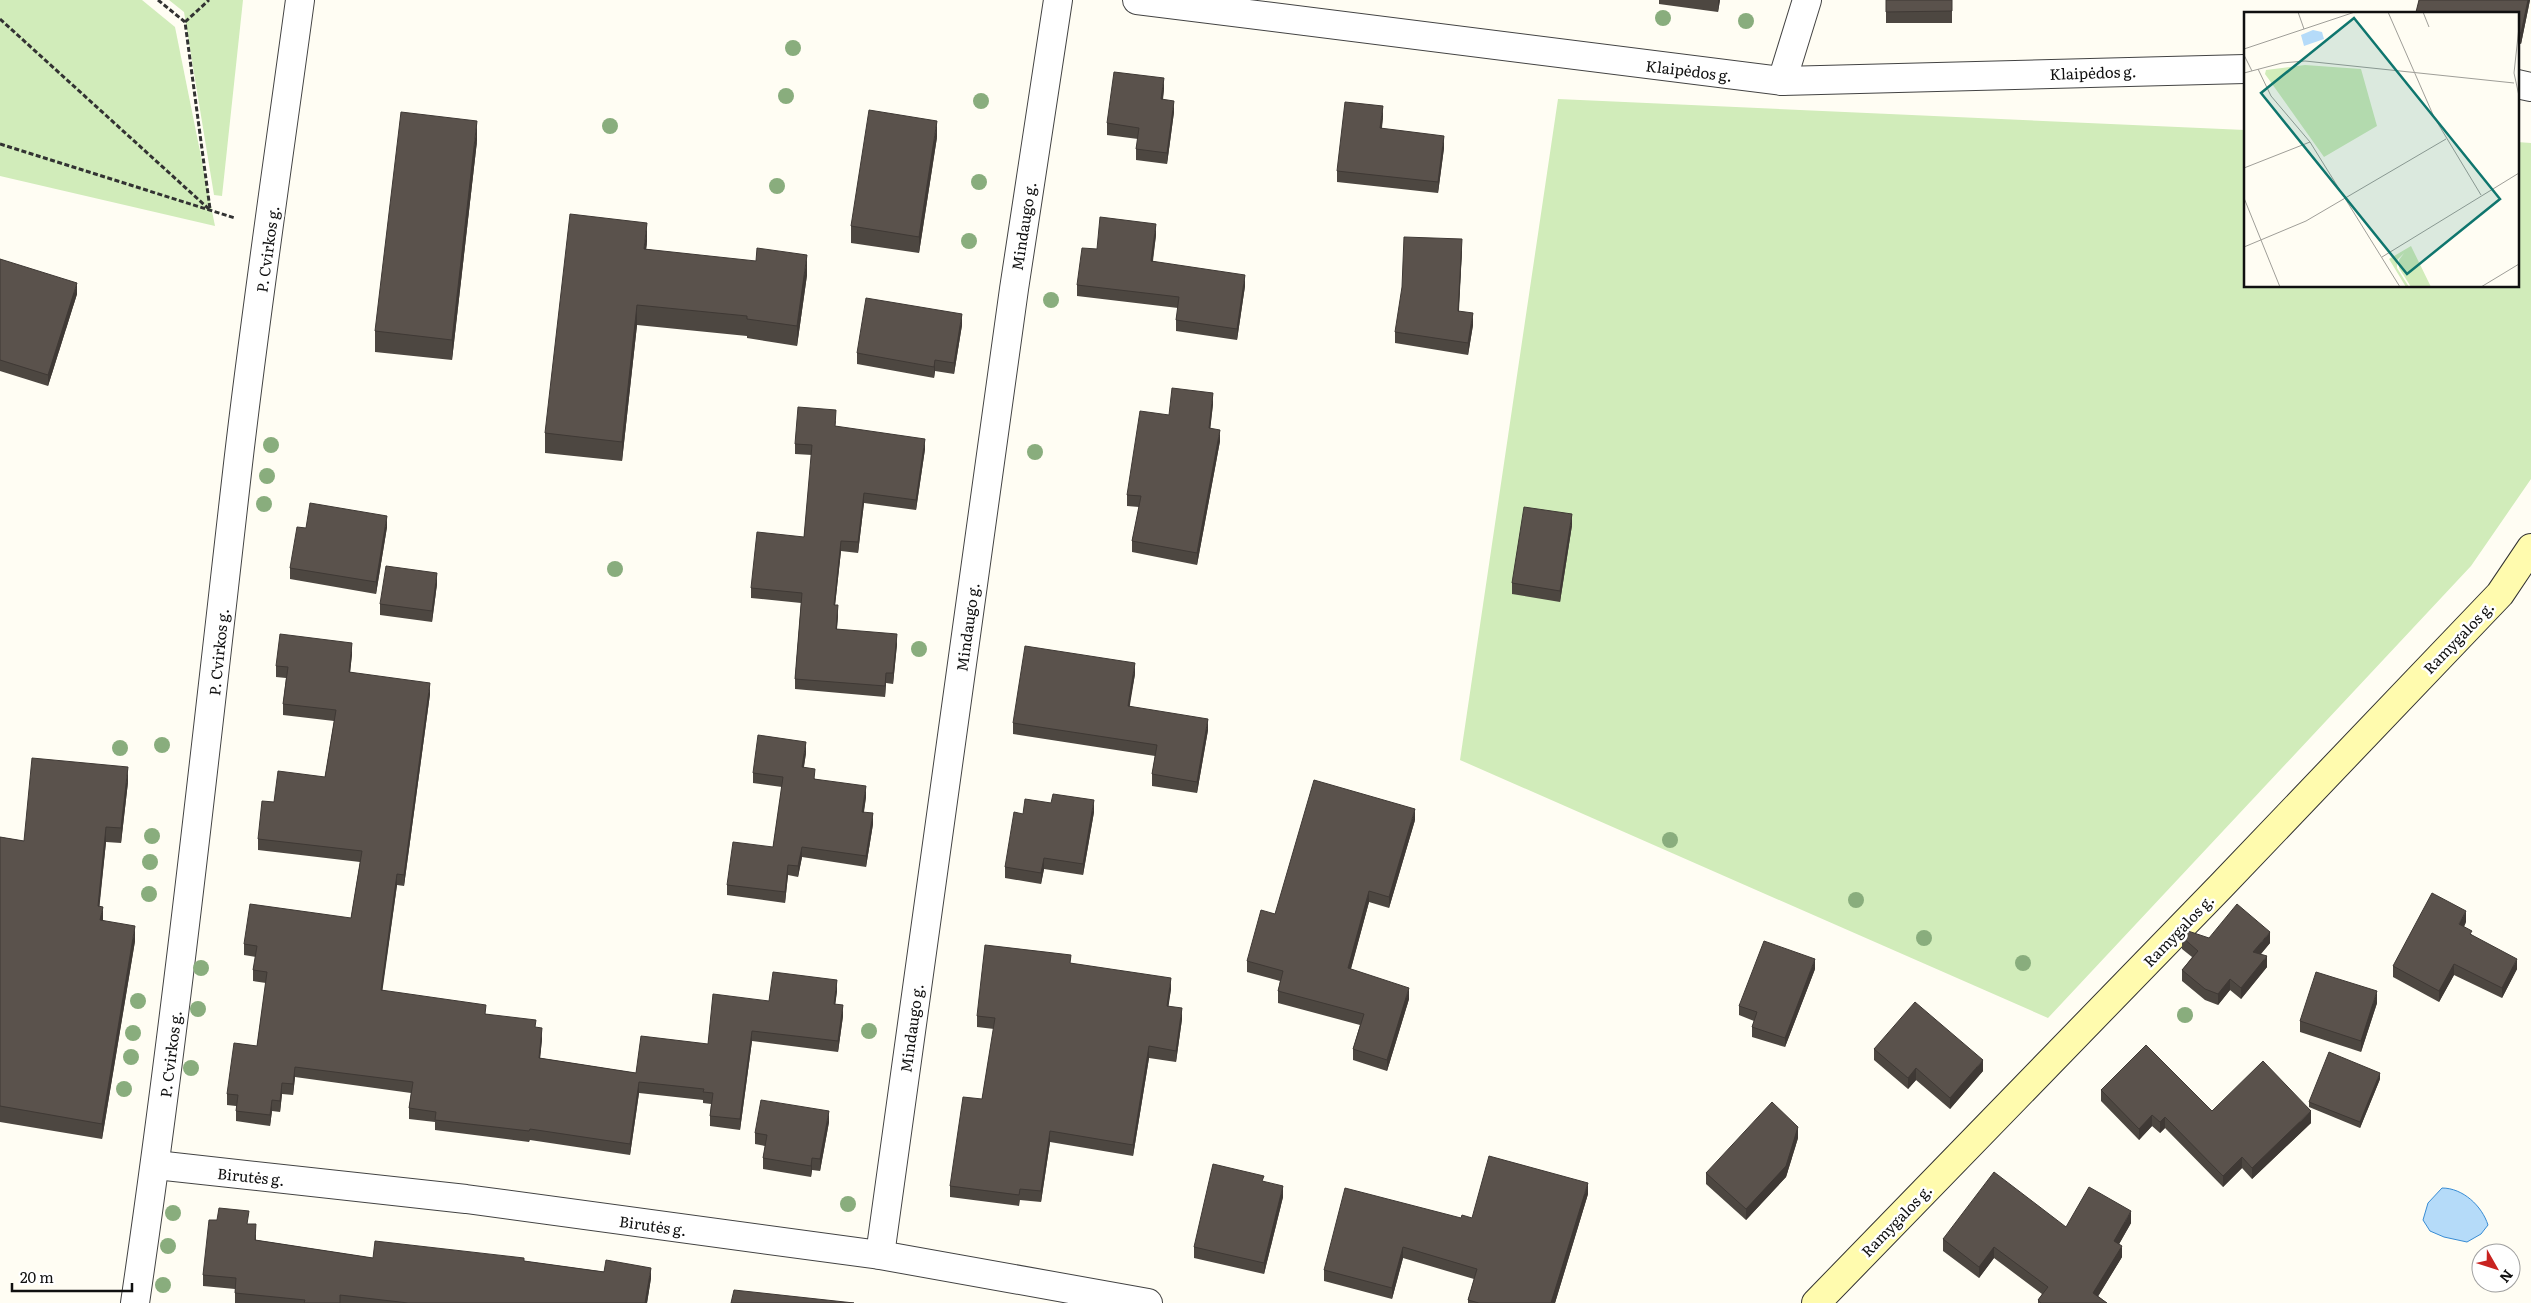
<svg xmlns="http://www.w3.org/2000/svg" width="2531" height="1303" font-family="Literata,serif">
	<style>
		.green { fill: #d1ecba }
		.water { fill: #b5dbf9; stroke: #388cd4 }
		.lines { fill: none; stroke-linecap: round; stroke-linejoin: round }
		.minor-casing { stroke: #434343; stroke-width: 30 }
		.secondary-casing { stroke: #323232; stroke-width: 30 }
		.path { stroke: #323232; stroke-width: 3; stroke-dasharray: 5 2.5; stroke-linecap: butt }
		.minor { stroke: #fff; stroke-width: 28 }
		.secondary { stroke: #fffbae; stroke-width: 28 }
		.tree { fill: #89ad7d }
		.wall { fill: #4d4741 }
		.shaded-wall { fill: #3f3935 }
		.building { fill: #5a524c; stroke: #3f3935 }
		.labels { text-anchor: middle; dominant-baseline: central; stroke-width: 5; stroke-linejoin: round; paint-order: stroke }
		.street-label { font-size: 15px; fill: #101010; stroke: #fff }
		.inset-road { fill: none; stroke: #9f9e98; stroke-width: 1 }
		.view { fill: #0f766e; fill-opacity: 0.15; stroke: #0f766e; stroke-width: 2.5 }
		.inset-edge { fill: none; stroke: #101010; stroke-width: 2.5 }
	</style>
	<rect width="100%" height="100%" fill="#fffdf3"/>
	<g class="green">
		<polygon points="0,0 142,0 175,27 215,226 0,176"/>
		<polygon points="169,0 243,0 222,196 214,195 184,12"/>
		<polygon points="1558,99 2245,130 2245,286 2517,286 2517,142 2531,143 2531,479 2471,566 2048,1018 1460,760"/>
	</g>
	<path class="water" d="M2442,1188C2463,1188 2482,1206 2488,1225L2481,1234L2467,1242L2444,1237L2430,1231L2423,1220L2428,1203Z"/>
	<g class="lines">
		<defs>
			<g id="minor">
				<polyline points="1137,0 1782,81 2245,69"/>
				<polyline points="1782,81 1807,0"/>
				<polyline points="2517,84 2531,87"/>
				<polyline points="156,1165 466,1199 880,1255 1148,1303"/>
				<polyline points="880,1255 1014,289 1058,0"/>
				<path d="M135,1303C176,1024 206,744 238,464C256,309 279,155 300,0"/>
			</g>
			<polyline id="secondary" points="1816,1303 2221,886 2500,594 2531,548"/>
		</defs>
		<use href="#minor" class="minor-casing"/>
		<use href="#secondary" class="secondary-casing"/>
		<g class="path">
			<polyline points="158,0 185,22 210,209"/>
			<polyline points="0,19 210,210"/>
			<polyline points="185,22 209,0"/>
			<polyline points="0,144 235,218"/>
		</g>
		<use href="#minor" class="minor"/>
		<use href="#secondary" class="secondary"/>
	</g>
	<g class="tree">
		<circle cx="1663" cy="18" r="8"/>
		<circle cx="1746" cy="21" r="8"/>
		<circle cx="793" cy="48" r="8"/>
		<circle cx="786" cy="96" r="8"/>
		<circle cx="981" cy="101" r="8"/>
		<circle cx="610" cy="126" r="8"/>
		<circle cx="979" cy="182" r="8"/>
		<circle cx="777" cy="186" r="8"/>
		<circle cx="969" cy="241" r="8"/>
		<circle cx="1051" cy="300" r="8"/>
		<circle cx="271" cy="445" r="8"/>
		<circle cx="1035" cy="452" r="8"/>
		<circle cx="267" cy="476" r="8"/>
		<circle cx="264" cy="504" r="8"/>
		<circle cx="615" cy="569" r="8"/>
		<circle cx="919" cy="649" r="8"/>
		<circle cx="162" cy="745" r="8"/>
		<circle cx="120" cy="748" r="8"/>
		<circle cx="152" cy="836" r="8"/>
		<circle cx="1670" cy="840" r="8"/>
		<circle cx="150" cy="862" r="8"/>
		<circle cx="149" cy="894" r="8"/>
		<circle cx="1856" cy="900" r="8"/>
		<circle cx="1924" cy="938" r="8"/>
		<circle cx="2023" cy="963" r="8"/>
		<circle cx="201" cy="968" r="8"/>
		<circle cx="138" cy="1001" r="8"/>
		<circle cx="198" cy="1009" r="8"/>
		<circle cx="2185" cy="1015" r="8"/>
		<circle cx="869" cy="1031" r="8"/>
		<circle cx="133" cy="1033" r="8"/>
		<circle cx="131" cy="1057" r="8"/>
		<circle cx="191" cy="1068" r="8"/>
		<circle cx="124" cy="1089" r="8"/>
		<circle cx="848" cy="1204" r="8"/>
		<circle cx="173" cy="1213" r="8"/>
		<circle cx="168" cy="1246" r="8"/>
		<circle cx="163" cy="1285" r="8"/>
	</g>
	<g class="wall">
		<polygon points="1659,0 1720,0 1718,12 1659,4"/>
		<rect x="1886" y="0" width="66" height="23"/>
		<polygon points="2419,0 2530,0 2521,44 2517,43 2517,14 2416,14"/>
		<polygon points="1164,89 1163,100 1174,112 1167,164 1136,160 1136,149 1138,139 1107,135 1107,123"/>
		<polygon points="1383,117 1382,128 1444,148 1438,193 1337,182 1337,171"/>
		<polygon points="937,137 919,253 851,243 851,226"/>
		<polygon points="477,141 452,360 375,352 375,331"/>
		<polygon points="1156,235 1153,261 1245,286 1237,340 1176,331 1176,320 1178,308 1077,296 1077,285 1097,249"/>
		<polygon points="647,242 646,249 807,275 797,346 747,338 747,336 637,325 622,461 545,453 545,433"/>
		<polygon points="1462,250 1459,311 1473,325 1468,355 1395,343 1395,332"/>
		<polygon points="0,259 77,294 48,386 0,371"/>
		<polygon points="962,325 954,374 935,371 934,378 857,364 857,353"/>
		<polygon points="1213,404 1210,429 1220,441 1197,565 1132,552 1132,541 1139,507 1127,506 1127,495 1169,415"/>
		<polygon points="836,421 835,426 925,449 916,510 864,503 858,553 841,551 835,605 838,615 837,629 897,644 893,684 886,683 885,697 795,689 795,679 801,603 751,598 751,588 804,537 812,455 795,454 795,444"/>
		<polygon points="1572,525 1560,602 1512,594 1512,583"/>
		<polygon points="387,527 376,594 290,579 290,568 306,528"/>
		<polygon points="437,584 432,622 380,615 380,604"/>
		<polygon points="352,654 350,672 430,694 404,886 397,885 382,990 486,1014 536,1028 542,1039 540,1058 636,1073 708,1044 769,1001 837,991 835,1004 843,1016 838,1052 752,1041 740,1130 710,1126 710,1116 711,1104 703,1103 703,1100 639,1093 630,1155 530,1140 529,1142 435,1130 435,1122 409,1119 409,1108 411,1093 295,1077 293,1095 282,1094 280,1112 272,1111 270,1126 236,1121 236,1106 227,1105 227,1094 257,1046 266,983 253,981 253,970 256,957 244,955 244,944 351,918 360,862 258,850 258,839 274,802 325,777 334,721 283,715 283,704 286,678 276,677 276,666"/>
		<polygon points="1135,674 1129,706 1208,730 1197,793 1152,786 1152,774 1155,756 1013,734 1013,723"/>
		<polygon points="806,753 804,767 815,779 866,797 864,812 873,824 866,867 802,857 798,877 788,875 785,903 727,895 727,885 773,847 782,787 753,783 753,773"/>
		<polygon points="128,782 121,843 106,842 99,907 103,920 135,941 102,1139 0,1122 0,837 24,841"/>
		<polygon points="1094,812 1083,875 1044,869 1041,884 1005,878 1005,867 1023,814"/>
		<polygon points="1415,820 1389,908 1369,902 1351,969 1409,999 1387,1071 1353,1060 1353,1049 1360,1025 1278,1003 1278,991 1280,981 1247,972 1247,961 1275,914"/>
		<polygon points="2466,922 2464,927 2472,935 2517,969 2502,998 2454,975 2439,1002 2393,977 2393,966"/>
		<polygon points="2182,937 2209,938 2270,943 2261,954 2267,967 2241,999 2230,990 2218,1005 2205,1000 2182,981 2182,970 2192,957 2182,949"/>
		<polygon points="1071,963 1171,989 1168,1006 1182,1019 1176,1062 1149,1058 1133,1156 1050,1142 1041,1202 1020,1200 1019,1206 950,1197 950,1186 982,1099 994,1029 977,1027 977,1016"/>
		<polygon points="1815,969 1785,1047 1752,1037 1752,1027 1754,1021 1739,1015 1739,1006"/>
		<polygon points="2377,1003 2361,1052 2300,1032 2300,1021"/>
		<polygon points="1874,1049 1983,1071 1950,1109 1916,1080 1908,1089 1874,1060"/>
		<polygon points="2380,1079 2360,1128 2309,1107 2309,1102"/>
		<polygon points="2101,1090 2212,1111 2311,1123 2252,1179 2242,1168 2223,1187 2165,1128 2160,1133 2152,1126 2139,1140 2101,1101"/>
		<polygon points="829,1122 820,1171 812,1170 811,1177 763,1169 763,1158 765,1146 755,1144 755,1133"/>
		<polygon points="1798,1138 1786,1177 1746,1220 1706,1184 1706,1173"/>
		<polygon points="1264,1182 1283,1197 1264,1274 1194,1258 1194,1247"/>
		<polygon points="1588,1194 1555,1303 1468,1303 1468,1300 1474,1279 1403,1258 1392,1299 1324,1281 1324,1270 1461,1218 1472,1218"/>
		<polygon points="217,1220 248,1224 256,1235 256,1240 373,1258 524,1261 651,1278 647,1303 235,1303 235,1289 203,1286 203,1275"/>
		<polygon points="2131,1223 2119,1244 2122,1257 2098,1296 2107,1303 2038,1303 2038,1300 2042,1294 1994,1258 1979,1278 1943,1251 1943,1239 2066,1227"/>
	</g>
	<g class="shaded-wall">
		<polygon points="1718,0 1720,0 1718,12"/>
		<polygon points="2528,0 2530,0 2521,44 2521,33"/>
		<polygon points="1164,78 1164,89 1161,111 1161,99"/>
		<polygon points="1174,101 1174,112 1167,164 1167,153"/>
		<polygon points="1383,106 1383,117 1380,139 1380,128"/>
		<polygon points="477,121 477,141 452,360 452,340"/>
		<polygon points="937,121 937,137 919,253 919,237"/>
		<polygon points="1444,136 1444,148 1438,193 1438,182"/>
		<polygon points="647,223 647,242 644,269 644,249"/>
		<polygon points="1156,224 1156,235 1151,272 1151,261"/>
		<polygon points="1462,239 1462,250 1458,322 1458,311"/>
		<polygon points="807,255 807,275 797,346 797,326"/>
		<polygon points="1245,275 1245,286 1237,340 1237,329"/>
		<polygon points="77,283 77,294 48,386 48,375"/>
		<polygon points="637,305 637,325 622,461 622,442"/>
		<polygon points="1473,313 1473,325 1468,355 1468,343"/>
		<polygon points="962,314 962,325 954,374 954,363"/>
		<polygon points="935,360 935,371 934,378 934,367"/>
		<polygon points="1213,393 1213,404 1209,440 1209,428"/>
		<polygon points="1220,430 1220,441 1197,565 1197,553"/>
		<polygon points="925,439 925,449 916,510 916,500"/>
		<polygon points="864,493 864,503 858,553 858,542"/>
		<polygon points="1572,514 1572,525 1560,602 1560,591"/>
		<polygon points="387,516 387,527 376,594 376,582"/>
		<polygon points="841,541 841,551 834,615 834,605"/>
		<polygon points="437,573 437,584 432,622 432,611"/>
		<polygon points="838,605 838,615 836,639 836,629"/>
		<polygon points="897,634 897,644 893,684 893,673"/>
		<polygon points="352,643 352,654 349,683 349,672"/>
		<polygon points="1135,663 1135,674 1128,717 1128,706"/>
		<polygon points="886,673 886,683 885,697 885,686"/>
		<polygon points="430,683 430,694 404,886 404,875"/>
		<polygon points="1208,719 1208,730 1197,793 1197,782"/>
		<polygon points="806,742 806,753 802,777 802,767"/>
		<polygon points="128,767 128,782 121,843 121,828"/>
		<polygon points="866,786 866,797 862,822 862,812"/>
		<polygon points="1094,800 1094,812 1083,875 1083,864"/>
		<polygon points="1415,809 1415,820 1389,908 1389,897"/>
		<polygon points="873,813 873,824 866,867 866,856"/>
		<polygon points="106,827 106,842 98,921 98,906"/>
		<polygon points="802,847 802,857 798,877 798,866"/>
		<polygon points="1044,858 1044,869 1041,884 1041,873"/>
		<polygon points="788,865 788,875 785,903 785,892"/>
		<polygon points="397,874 397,885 381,1001 381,990"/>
		<polygon points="1369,891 1369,902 1348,979 1348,968"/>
		<polygon points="103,907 103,922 100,920"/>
		<polygon points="2466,911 2466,922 2459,935 2459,924"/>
		<polygon points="135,926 135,941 102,1139 102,1124"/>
		<polygon points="2270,932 2270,943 2253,963 2253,952"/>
		<polygon points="2267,956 2267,967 2241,999 2241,988"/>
		<polygon points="1815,959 1815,969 1785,1047 1785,1038"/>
		<polygon points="2517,959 2517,969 2502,998 2502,988"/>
		<polygon points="2454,964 2454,975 2439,1002 2439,991"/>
		<polygon points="1171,978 1171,989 1167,1017 1167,1006"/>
		<polygon points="2230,979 2230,990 2218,1005 2218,994"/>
		<polygon points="837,980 837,991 834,1015 834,1004"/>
		<polygon points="1409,988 1409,999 1387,1071 1387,1060"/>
		<polygon points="2377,991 2377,1003 2361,1052 2361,1041"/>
		<polygon points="843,1005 843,1016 838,1052 838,1041"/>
		<polygon points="1182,1008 1182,1019 1176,1062 1176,1051"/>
		<polygon points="542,1028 542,1039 539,1069 539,1058"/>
		<polygon points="752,1031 752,1041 740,1130 740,1119"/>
		<polygon points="1149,1046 1149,1058 1133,1156 1133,1145"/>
		<polygon points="1983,1060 1983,1071 1950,1109 1950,1098"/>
		<polygon points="295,1067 295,1077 293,1095 293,1084"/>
		<polygon points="1916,1068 1916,1080 1908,1089 1908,1078"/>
		<polygon points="2380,1073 2380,1079 2360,1128 2360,1122"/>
		<polygon points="639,1082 639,1093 630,1155 630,1144"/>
		<polygon points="282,1083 282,1094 280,1112 280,1101"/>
		<polygon points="272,1100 272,1111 270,1126 270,1115"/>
		<polygon points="829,1111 829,1122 820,1171 820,1159"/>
		<polygon points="2311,1111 2311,1123 2252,1179 2252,1168"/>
		<polygon points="2152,1115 2152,1126 2139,1140 2139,1129"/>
		<polygon points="2165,1117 2165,1128 2160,1133 2160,1122"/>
		<polygon points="1798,1127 1798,1138 1786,1177 1746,1220 1746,1209"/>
		<polygon points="1050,1131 1050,1142 1041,1202 1041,1191"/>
		<polygon points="2242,1157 2242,1168 2223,1187 2223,1176"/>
		<polygon points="812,1158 812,1170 811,1177 811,1166"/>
		<polygon points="1588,1183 1588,1194 1555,1303 1551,1303"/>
		<polygon points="1283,1186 1283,1197 1264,1274 1264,1263"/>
		<polygon points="2131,1211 2131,1223 2114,1253 2114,1241"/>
		<polygon points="2122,1246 2122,1257 2094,1303 2093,1293"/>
		<polygon points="1403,1247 1403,1258 1392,1299 1392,1288"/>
		<polygon points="1994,1247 1994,1258 1979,1278 1979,1267"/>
		<polygon points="651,1268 651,1278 647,1303 645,1303"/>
	</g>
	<g class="building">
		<polygon points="1886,0 1952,0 1952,11 1886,12"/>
		<polygon points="2419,0 2528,0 2521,33 2517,32 2517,14 2425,14 2416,12"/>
		<polygon points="1114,72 1164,78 1161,99 1174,101 1167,153 1136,149 1139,128 1107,123"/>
		<polygon points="1345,102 1383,106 1380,128 1444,136 1438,182 1337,171"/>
		<polygon points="869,110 937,121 919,237 851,226"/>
		<polygon points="401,112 477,121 452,340 375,331"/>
		<polygon points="570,214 647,223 644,249 756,261 757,248 807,255 797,326 747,319 747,316 637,305 622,442 545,433"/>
		<polygon points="1100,217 1156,224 1151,261 1245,275 1237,329 1176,320 1179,297 1077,285 1082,248 1097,249"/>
		<polygon points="1404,237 1462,239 1458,311 1473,313 1468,343 1395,332 1402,287"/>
		<polygon points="0,259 77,283 48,375 0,360"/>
		<polygon points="866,298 962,314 954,363 935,360 934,367 857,353"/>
		<polygon points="1172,388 1213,393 1209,428 1220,430 1197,553 1132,541 1141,496 1127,495 1140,411 1169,415"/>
		<polygon points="798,407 836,410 835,426 925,439 916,500 864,493 858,542 841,541 834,605 838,605 836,629 897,634 893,673 886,673 885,686 795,679 802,593 751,588 757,532 804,537 812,445 795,444"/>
		<polygon points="310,503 387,516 376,582 290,568 297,527 306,528"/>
		<polygon points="1524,507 1572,514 1560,591 1512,583"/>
		<polygon points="386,566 437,573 432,611 380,604"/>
		<polygon points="280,634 352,643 349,672 430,683 404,875 397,874 381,990 486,1005 485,1014 536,1020 535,1027 542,1028 539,1058 636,1073 641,1036 708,1044 713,994 769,1001 773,972 837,980 834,1004 843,1005 838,1041 752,1031 740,1119 710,1116 713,1093 703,1092 704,1089 639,1082 630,1144 530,1129 529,1131 435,1120 436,1112 409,1108 413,1082 295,1067 293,1084 282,1083 280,1101 272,1100 270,1115 236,1111 238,1095 227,1094 234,1043 257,1046 267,972 253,970 257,946 244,944 250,904 351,918 362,851 258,839 262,801 274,802 278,771 325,777 336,710 283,704 288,667 276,666"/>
		<polygon points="1025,646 1135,663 1128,706 1208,719 1197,782 1152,774 1157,745 1013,723"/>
		<polygon points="758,735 806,742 802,767 815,769 814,779 866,786 862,812 873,813 866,856 802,847 798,866 788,865 785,892 727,885 733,842 773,847 783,777 753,773"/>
		<polygon points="32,758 128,767 121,828 106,827 98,906 103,907 100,920 135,926 102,1124 0,1106 0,837 24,841"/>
		<polygon points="1314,780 1415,809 1389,897 1369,891 1348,968 1409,988 1387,1060 1353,1049 1364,1014 1278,991 1283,971 1247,961 1261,910 1275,914"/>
		<polygon points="1053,794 1094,800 1083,864 1044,858 1041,873 1005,867 1014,812 1023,814 1025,799 1051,803"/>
		<polygon points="2432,893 2466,911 2459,924 2472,931 2470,934 2517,959 2502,988 2454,964 2439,991 2393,966"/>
		<polygon points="2237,904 2270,932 2253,952 2267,956 2241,988 2230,979 2218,994 2205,989 2182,970 2198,951 2182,937 2188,931 2209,938"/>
		<polygon points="1764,941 1815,959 1785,1038 1752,1027 1757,1012 1739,1006"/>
		<polygon points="985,945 1071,955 1070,963 1171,978 1167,1006 1182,1008 1176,1051 1149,1046 1133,1145 1050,1131 1041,1191 1020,1189 1019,1195 950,1186 963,1097 982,1099 995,1018 977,1016"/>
		<polygon points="2316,972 2377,991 2361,1041 2300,1021"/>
		<polygon points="1915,1002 1983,1060 1950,1098 1916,1068 1908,1078 1874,1049"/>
		<polygon points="2146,1045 2212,1111 2263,1061 2311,1111 2252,1168 2242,1157 2223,1176 2165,1117 2160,1122 2152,1115 2139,1129 2101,1090"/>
		<polygon points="2329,1052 2380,1073 2360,1122 2309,1102"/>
		<polygon points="761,1100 829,1111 820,1159 812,1158 811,1166 763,1158 767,1135 755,1133"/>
		<polygon points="1772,1102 1798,1127 1786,1166 1746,1209 1706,1173"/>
		<polygon points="1489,1156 1588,1183 1551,1303 1479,1303 1468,1300 1477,1269 1403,1247 1392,1288 1324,1270 1345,1188 1461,1218 1462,1215 1472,1218"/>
		<polygon points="1213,1164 1264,1176 1262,1181 1283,1186 1264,1263 1194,1247"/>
		<polygon points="1994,1172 2066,1227 2089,1187 2131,1211 2114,1241 2122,1246 2093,1293 2107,1303 2041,1303 2038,1300 2048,1287 1994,1247 1979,1267 1943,1239"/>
		<polygon points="219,1208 249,1211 247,1224 256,1224 255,1240 373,1258 375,1241 524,1258 524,1261 604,1272 606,1260 651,1268 645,1303 408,1303 340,1295 340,1303 304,1303 305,1300 235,1293 236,1278 203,1275 209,1220 217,1220"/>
		<polygon points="734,1290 854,1303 731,1303"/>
	</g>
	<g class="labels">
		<g class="street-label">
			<text transform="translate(1689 70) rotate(7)">Klaipėdos g.</text>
			<text transform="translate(2093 72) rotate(-2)">Klaipėdos g.</text>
			<text transform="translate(1023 226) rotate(-81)">Mindaugo g.</text>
			<text transform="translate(267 249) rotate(-82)">P. Cvirkos g.</text>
			<text transform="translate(967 627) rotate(-82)">Mindaugo g.</text>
			<text transform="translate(2458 637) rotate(-46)">Ramygalos g.</text>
			<text transform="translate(218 652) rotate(-84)">P. Cvirkos g.</text>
			<text transform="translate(2178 930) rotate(-46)">Ramygalos g.</text>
			<text transform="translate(911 1028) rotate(-82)">Mindaugo g.</text>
			<text transform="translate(170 1054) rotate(-83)">P. Cvirkos g.</text>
			<text transform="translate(251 1176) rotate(6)">Birutės g.</text>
			<text transform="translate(1896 1220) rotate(-46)">Ramygalos g.</text>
			<text transform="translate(653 1225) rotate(8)">Birutės g.</text>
		</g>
	</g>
	<g transform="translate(2244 12)">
		<rect width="275" height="275" fill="#fffdf3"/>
		<path d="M61,53L117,57L133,114L80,145L21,62L22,58ZM167,234L187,275H167L155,256V248L160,241L153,248V256L165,275H162L145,247Z" fill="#d1ecba"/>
		<path d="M69,18L78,20L80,27L60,34L57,23Z" fill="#b5dbf9"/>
		<path class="inset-road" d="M54,0L60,17M144,0L190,105L237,183M179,0L185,15M275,15L270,61L275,84M0,37L111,0M0,43L8,59M14,57L27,84L66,130L156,275M0,61L38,51L61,49L270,71M0,156L66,130M0,186L36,275M0,235L62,209L202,127M138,245L275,161M237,275L275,252"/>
		<path class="view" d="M110,6L256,187L163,262L17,81Z"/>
		<rect width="275" height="275" class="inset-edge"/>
	</g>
	<g transform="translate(2496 1268) rotate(129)"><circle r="24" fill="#ffffff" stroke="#9f9f9f"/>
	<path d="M0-4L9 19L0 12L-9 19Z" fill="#c82320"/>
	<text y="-8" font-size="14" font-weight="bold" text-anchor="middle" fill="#101010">N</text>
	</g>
	<path d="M12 1283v8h120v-8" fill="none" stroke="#101010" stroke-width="2.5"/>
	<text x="20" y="1283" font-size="15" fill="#101010" stroke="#ffffff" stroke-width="4" paint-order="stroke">20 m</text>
</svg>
